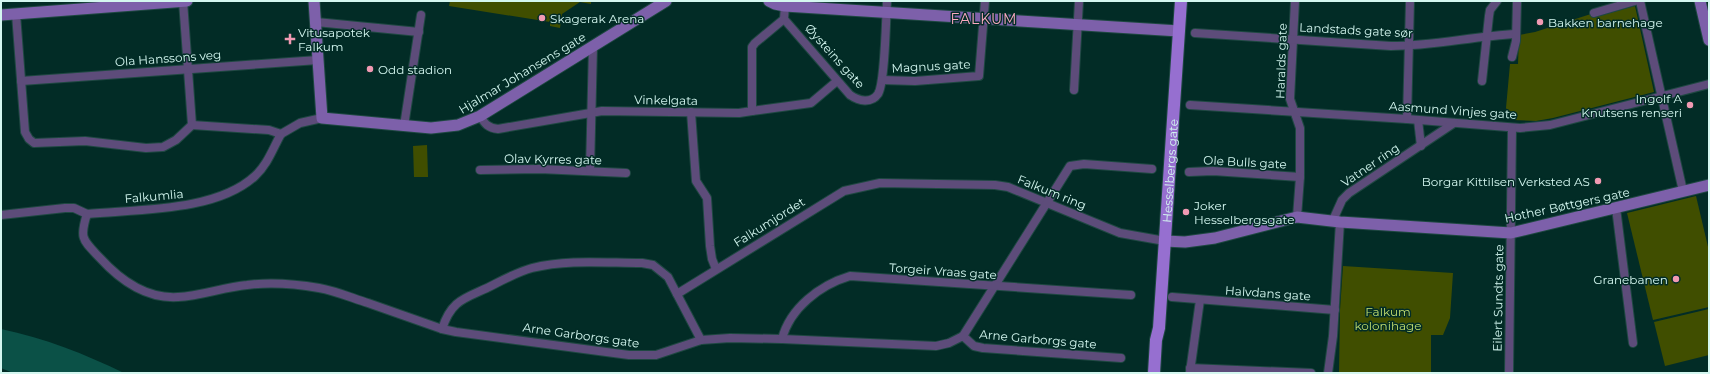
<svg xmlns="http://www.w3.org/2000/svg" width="1710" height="374" font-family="Montserrat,sans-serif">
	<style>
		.green { fill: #404e00 }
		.water { fill: #0b5147 }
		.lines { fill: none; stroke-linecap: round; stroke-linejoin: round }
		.street-casing { stroke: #1f4842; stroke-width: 10 }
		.secondary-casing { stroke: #1f4842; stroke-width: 13 }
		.primary-casing { stroke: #1f4842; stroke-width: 14 }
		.street { stroke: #5d4c7a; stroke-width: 8 }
		.secondary { stroke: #7d60aa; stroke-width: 11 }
		.primary { stroke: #966fd0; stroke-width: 12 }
		.poi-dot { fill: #f19ab3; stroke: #022c26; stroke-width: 1.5 }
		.labels { text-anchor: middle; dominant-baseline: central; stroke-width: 3; stroke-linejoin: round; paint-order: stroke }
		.poi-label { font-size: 12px; fill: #d4f7f0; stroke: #022c26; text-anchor: start }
		.street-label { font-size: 12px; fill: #d4f7f0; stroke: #022c26 }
		.park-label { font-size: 12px; fill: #c3de6f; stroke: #022c26 }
		.quarter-label { font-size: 14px; letter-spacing: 1px; fill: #fba9c0; stroke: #022c26 }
	</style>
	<rect width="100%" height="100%" fill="#022c26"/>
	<g class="green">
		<polygon points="450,1 591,1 591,4 580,2 562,14 560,28 550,26 550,22 449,6"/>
		<polygon points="1635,6 1654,92 1553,118 1536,121 1513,120 1506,108 1510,64 1518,64 1519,35 1535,32 1594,13 1595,17"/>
		<polygon points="427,145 428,177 414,177 413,146"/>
		<polygon points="1696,196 1709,251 1709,307 1653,320 1627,213"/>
		<polygon points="1343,266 1453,273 1450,318 1443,335 1431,335 1431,373 1339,373 1340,310"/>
		<polygon points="1709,309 1709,355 1665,366 1654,322"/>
	</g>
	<path class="water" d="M1,329C44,338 85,354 124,373H13L1,368Z"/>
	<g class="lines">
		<defs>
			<g id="street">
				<polyline points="183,1 192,125"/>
				<polyline points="1295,1 1290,99 1300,128 1300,177 1297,217"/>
				<polyline points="1640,1 1683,191"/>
				<path d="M785,6L784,19L850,95C859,101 871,104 878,94C885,83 886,18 887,1"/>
				<polyline points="1594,13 1635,1"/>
				<polyline points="16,14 25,132 29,139 34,143 85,141 146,148 163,147 176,140 192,125"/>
				<polyline points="316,22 419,32"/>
				<path d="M1195,33L1391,46C1433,46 1474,36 1516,34"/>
				<polyline points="1512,57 1516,41 1517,1"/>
				<polyline points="882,80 915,81 979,76 985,1"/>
				<polyline points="21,81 318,60"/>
				<polyline points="1482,81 1489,16 1490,10 1497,1"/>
				<polyline points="1074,90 1079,1"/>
				<polyline points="1190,105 1407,119 1520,128 1550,125 1709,84"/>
				<polyline points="752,111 811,103 837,81"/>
				<polyline points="691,112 696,181 707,198 710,246 712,259 716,269"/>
				<path d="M480,116C485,124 488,128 498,129L602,111L739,113L752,111V47L755,43L784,19"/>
				<polyline points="1407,119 1410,1"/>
				<polyline points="1418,120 1421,146"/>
				<polyline points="192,125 269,130 281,134 300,123 322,118"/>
				<polyline points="404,126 421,15"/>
				<polyline points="480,170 540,169 626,173"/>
				<polyline points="590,170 593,46"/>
				<polyline points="1189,172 1213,171 1300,177"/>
				<polyline points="1616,208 1633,343"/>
				<path d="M87,214C79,239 83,240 100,258C120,280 147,299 178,297C201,296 224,287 247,285C270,282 296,284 319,288C336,291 352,298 368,303C393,312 417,320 442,329L456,332L629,355H656L701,340L730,338L782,339L936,346L949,343L963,336L974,346L983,348L1121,358"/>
				<path d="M1,215L65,208H74L87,214C138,209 216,212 255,176C268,164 273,148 281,134"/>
				<polyline points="1333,220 1342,200 1349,193 1454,123"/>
				<polyline points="677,294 844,191 880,183 995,185 1008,187 1120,233 1165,241"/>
				<polyline points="1172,297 1335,310"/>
				<path d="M442,329C451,301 463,299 487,288C501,281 517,272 532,268C567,259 606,263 642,263L653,265L668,277L701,340"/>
				<polyline points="963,336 1070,166 1084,164 1152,169"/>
				<path d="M782,339C790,308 820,285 850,276L1131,295"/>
				<polyline points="1190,368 1311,373"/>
				<polyline points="1190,372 1200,300"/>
				<polyline points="1328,373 1333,336 1340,222"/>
				<polyline points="1509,373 1512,128"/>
			</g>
			<g id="secondary">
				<polyline points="314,1 322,118 431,128 458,125 480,116 666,1"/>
				<polyline points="769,1 775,4 785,6 1179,31"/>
				<polyline points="1700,1 1709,40"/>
				<polyline points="1,15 187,1"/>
				<polyline points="1165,241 1185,242 1215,238 1297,217 1340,222 1511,233 1709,185"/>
			</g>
			<g id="primary">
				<path id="s1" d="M1154,373L1156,340L1159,328L1181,1"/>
			</g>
		</defs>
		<use href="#street" class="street-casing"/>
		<use href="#secondary" class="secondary-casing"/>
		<use href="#primary" class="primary-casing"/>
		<use href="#street" class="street"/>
		<use href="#secondary" class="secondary"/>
		<use href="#primary" class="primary"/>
	</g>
	<g class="poi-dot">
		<circle cx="542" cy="18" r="4"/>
		<circle cx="1540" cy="22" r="4"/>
		<path d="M288 33h4v4h4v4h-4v4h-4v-4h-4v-4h4z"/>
		<circle cx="370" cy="69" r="4"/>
		<circle cx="1690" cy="105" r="4"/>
		<circle cx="1598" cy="181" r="4"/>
		<circle cx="1186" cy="212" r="4"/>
		<circle cx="1676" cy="279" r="4"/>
	</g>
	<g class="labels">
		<g class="poi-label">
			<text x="550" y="18">Skagerak Arena</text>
			<text x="1548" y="22">Bakken barnehage</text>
			<text x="298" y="32">Vitusapotek<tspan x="298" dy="14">Falkum</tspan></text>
			<text x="378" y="69">Odd stadion</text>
			<text x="1682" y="98" text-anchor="end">Ingolf A<tspan x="1682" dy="14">Knutsens renseri</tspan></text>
			<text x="1590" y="181" text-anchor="end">Borgar Kittilsen Verksted AS</text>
			<text x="1194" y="205">Joker<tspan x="1194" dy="14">Hesselbergsgate</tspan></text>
			<text x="1668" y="279" text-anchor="end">Granebanen</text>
		</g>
		<g class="street-label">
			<text transform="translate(1356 30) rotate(3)">Landstads gate sør</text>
			<text transform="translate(835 56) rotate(48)">Øysteins gate</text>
			<text transform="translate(168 58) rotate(-4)">Ola Hanssons veg</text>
			<text transform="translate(1281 61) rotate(-88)">Haralds gate</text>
			<text transform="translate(931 66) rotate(-3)">Magnus gate</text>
			<text transform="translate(522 73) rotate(-31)">Hjalmar Johansens gate</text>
			<text transform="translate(666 100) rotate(1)">Vinkelgata</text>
			<text transform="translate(1453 110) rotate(4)">Aasmund Vinjes gate</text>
			<text transform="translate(553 159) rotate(1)">Olav Kyrres gate</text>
			<text transform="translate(1245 162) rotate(3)">Ole Bulls gate</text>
			<text transform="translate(1370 165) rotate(-34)">Vatner ring</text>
			<text stroke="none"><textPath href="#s1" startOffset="203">Hesselbergs gate</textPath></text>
			<text transform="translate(1052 192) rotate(22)">Falkum ring</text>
			<text transform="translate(154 196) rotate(-5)">Falkumlia</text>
			<text transform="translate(1567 205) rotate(-12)">Hother Bøttgers gate</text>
			<text transform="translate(769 222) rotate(-32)">Falkumjordet</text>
			<text transform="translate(943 271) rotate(4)">Torgeir Vraas gate</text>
			<text transform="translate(1268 293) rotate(4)">Halvdans gate</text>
			<text transform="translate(1498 298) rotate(-89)">Eilert Sundts gate</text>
			<text transform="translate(581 335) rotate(8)">Arne Garborgs gate</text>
			<text transform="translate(1038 339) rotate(5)">Arne Garborgs gate</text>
		</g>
		<g class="park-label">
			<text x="1388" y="311">Falkum<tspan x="1388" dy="14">kolonihage</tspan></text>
		</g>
		<g class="quarter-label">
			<text x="984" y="19">FALKUM</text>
		</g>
	</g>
	<rect width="1710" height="374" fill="none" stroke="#d4f7f0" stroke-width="4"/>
</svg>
